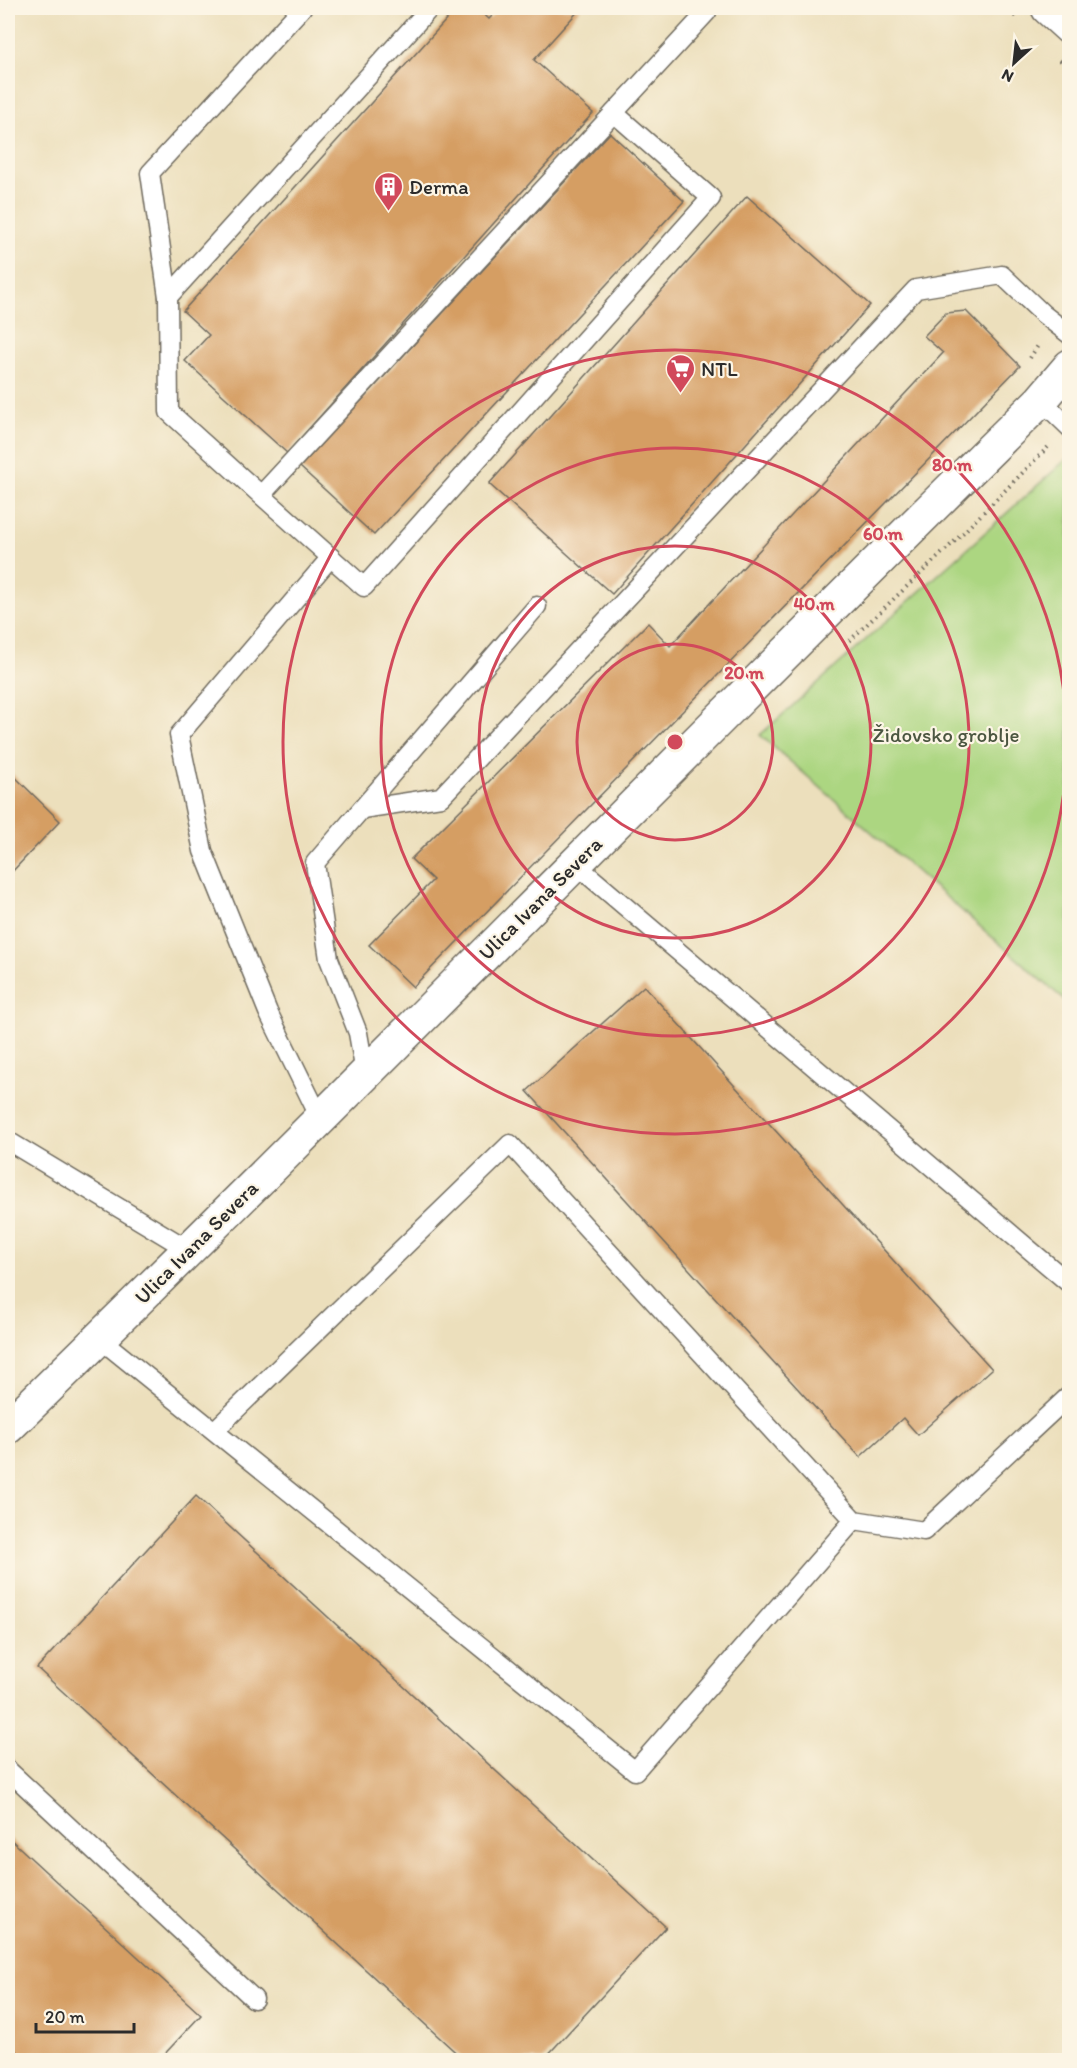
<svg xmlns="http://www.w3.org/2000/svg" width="1077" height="2068" font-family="Itim,sans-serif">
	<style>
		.green { fill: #acd681; stroke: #6c8056; stroke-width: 1.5 }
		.building { fill: #d59e63 }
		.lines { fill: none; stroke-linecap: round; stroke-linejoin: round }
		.service-casing { stroke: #6f6a5e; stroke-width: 21 }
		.minor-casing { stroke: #6f6a5e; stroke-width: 36 }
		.primary-casing { stroke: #6f6a5e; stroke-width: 36 }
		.path { stroke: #6f6a5e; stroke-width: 4; stroke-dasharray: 1.5 4.5; stroke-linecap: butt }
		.service { stroke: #fff; stroke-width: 18 }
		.minor { stroke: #fff; stroke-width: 33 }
		.primary { stroke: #fff; stroke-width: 33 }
		.ring { fill: none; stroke: #d1495b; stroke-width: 3 }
		.labels { text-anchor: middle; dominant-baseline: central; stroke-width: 4.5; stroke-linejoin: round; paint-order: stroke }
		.poi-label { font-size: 21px; fill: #2b2b2b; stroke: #fcf5e5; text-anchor: start }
		.park-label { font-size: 21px; fill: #4b5640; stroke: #fcf5e5 }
		.street-label { font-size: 21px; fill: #2b2b2b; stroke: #fcf5e5 }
		.centre { fill: #d1495b; stroke: #fcf5e5; stroke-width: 3 }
		.ring-label { font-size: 18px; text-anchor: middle; font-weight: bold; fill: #d1495b; stroke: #fcf5e5; stroke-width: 4.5; stroke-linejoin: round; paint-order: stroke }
	</style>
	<rect width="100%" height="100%" fill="#fcf5e5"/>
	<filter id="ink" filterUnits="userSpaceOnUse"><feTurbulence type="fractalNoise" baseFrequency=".0167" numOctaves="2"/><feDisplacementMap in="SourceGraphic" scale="12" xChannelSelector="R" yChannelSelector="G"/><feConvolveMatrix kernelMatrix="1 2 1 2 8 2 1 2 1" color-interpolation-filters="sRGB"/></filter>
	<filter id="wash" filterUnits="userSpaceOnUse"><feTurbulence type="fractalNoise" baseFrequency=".008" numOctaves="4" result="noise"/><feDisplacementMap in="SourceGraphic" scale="24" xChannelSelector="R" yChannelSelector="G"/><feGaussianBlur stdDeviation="1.35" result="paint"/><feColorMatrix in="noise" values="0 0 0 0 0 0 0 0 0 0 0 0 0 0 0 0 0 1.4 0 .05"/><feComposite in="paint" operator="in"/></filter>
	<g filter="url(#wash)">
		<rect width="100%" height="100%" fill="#ecdfbc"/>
		<polygon class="green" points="1069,457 1069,1004 760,735"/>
		<g id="blocks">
			<g class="building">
				<polygon points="457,8 477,8 489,19 500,8 581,8 534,60 593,113 287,453 185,361 209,335 183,311"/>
				<polygon points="610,133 684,201 374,535 300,467"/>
				<polygon points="747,196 870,305 612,594 489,484"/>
				<polygon points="966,311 1020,366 413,987 369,945 433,880 411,859 648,623 670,646 943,353 924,336 946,313"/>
				<polygon points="8,770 60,821 8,876"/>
				<polygon points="644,986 992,1369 918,1435 903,1418 860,1457 527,1091"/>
				<polygon points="196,1496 666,1927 543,2060 464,2060 37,1668"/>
				<polygon points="8,1837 201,2015 159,2060 26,2060 8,2043"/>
			</g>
		</g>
	</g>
	<g filter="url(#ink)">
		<use href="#blocks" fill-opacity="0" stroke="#6f6a5e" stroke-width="1.5"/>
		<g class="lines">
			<defs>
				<g id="service">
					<polyline points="302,8 150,173 168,297 430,8"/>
					<polyline points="168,297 169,412 261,495 707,12 702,8"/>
					<polyline points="1041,400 1070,428"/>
					<polyline points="261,495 364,587 711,198 614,113"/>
					<polyline points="362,809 441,797 916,289 1002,275 1043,314 1070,335"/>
					<polyline points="574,863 1070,1284"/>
					<polyline points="365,1073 358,1033 329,959 315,863 537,606"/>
					<polyline points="320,1118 268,1012 203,851 179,735 331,557"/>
					<polyline points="8,1141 189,1250"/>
					<polyline points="99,1338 635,1771 854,1520 510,1144 214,1431"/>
					<polyline points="854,1520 924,1531 1070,1395"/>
					<polyline points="8,1770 254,1999"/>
				</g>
				<path id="minor" d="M8,1427C356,1089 694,740 1041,400L1070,366"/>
				<g id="primary">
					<polyline points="1048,8 1070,28"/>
					<polyline points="1063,375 1070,373"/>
				</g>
			</defs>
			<use href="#service" class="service-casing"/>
			<use href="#minor" class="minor-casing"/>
			<use href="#primary" class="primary-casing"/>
			<g class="path">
				<polyline points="1005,8 1016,17"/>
				<polyline points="1060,60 1070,70"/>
				<polyline points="1030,358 1039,344"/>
				<polyline points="845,645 954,542 1050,445"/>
			</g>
			<use href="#service" class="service"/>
			<use href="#minor" class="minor"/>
			<use href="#primary" class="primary"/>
		</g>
	</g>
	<g class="ring">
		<circle cx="675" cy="742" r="98"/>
		<circle cx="675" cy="742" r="196"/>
		<circle cx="675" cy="742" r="294"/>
		<circle cx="675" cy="742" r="392"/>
	</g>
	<defs>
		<symbol id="building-pin" viewBox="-11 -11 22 30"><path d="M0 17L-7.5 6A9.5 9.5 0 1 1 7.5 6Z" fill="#d1495b" stroke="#fcf5e5"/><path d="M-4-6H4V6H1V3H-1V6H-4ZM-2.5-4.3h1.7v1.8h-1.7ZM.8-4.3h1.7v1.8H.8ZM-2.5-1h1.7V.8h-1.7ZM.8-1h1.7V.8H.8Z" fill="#fff"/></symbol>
		<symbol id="supermarket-pin" viewBox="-11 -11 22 30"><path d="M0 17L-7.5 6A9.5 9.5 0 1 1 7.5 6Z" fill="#d1495b" stroke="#fcf5e5"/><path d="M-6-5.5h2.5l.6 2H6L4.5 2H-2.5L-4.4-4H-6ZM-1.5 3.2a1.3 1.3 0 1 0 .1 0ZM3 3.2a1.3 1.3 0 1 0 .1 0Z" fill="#fff"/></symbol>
	</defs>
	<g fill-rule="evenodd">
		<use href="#building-pin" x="372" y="170" width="33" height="45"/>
		<use href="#supermarket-pin" x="664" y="352" width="33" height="45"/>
	</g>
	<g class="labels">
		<g class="poi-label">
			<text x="409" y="186">Derma</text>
			<text x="701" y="368">NTL</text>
		</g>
		<g class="park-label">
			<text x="946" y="734">Židovsko groblje</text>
		</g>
		<g class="street-label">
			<text transform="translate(540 898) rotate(-45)">Ulica Ivana Severa</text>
			<text transform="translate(196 1242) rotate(-45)">Ulica Ivana Severa</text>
		</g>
	</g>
	<circle cx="675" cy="742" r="9" class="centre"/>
	<g class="ring-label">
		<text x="952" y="471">80 m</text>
		<text x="883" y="540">60 m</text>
		<text x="814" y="610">40 m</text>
		<text x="744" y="679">20 m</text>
	</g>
	<rect width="1077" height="2068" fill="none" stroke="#fcf5e5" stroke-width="30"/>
	<g transform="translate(1014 63) rotate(207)" stroke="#fcf5e5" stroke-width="4.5" paint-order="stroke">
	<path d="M0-4.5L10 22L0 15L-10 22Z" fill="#2b2b2b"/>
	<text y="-9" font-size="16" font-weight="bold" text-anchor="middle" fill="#2b2b2b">N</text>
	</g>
	<path d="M36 2023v9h98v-9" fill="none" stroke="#2b2b2b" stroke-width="3"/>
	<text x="45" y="2023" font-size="18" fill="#2b2b2b" stroke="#fcf5e5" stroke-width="4.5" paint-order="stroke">20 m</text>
</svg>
